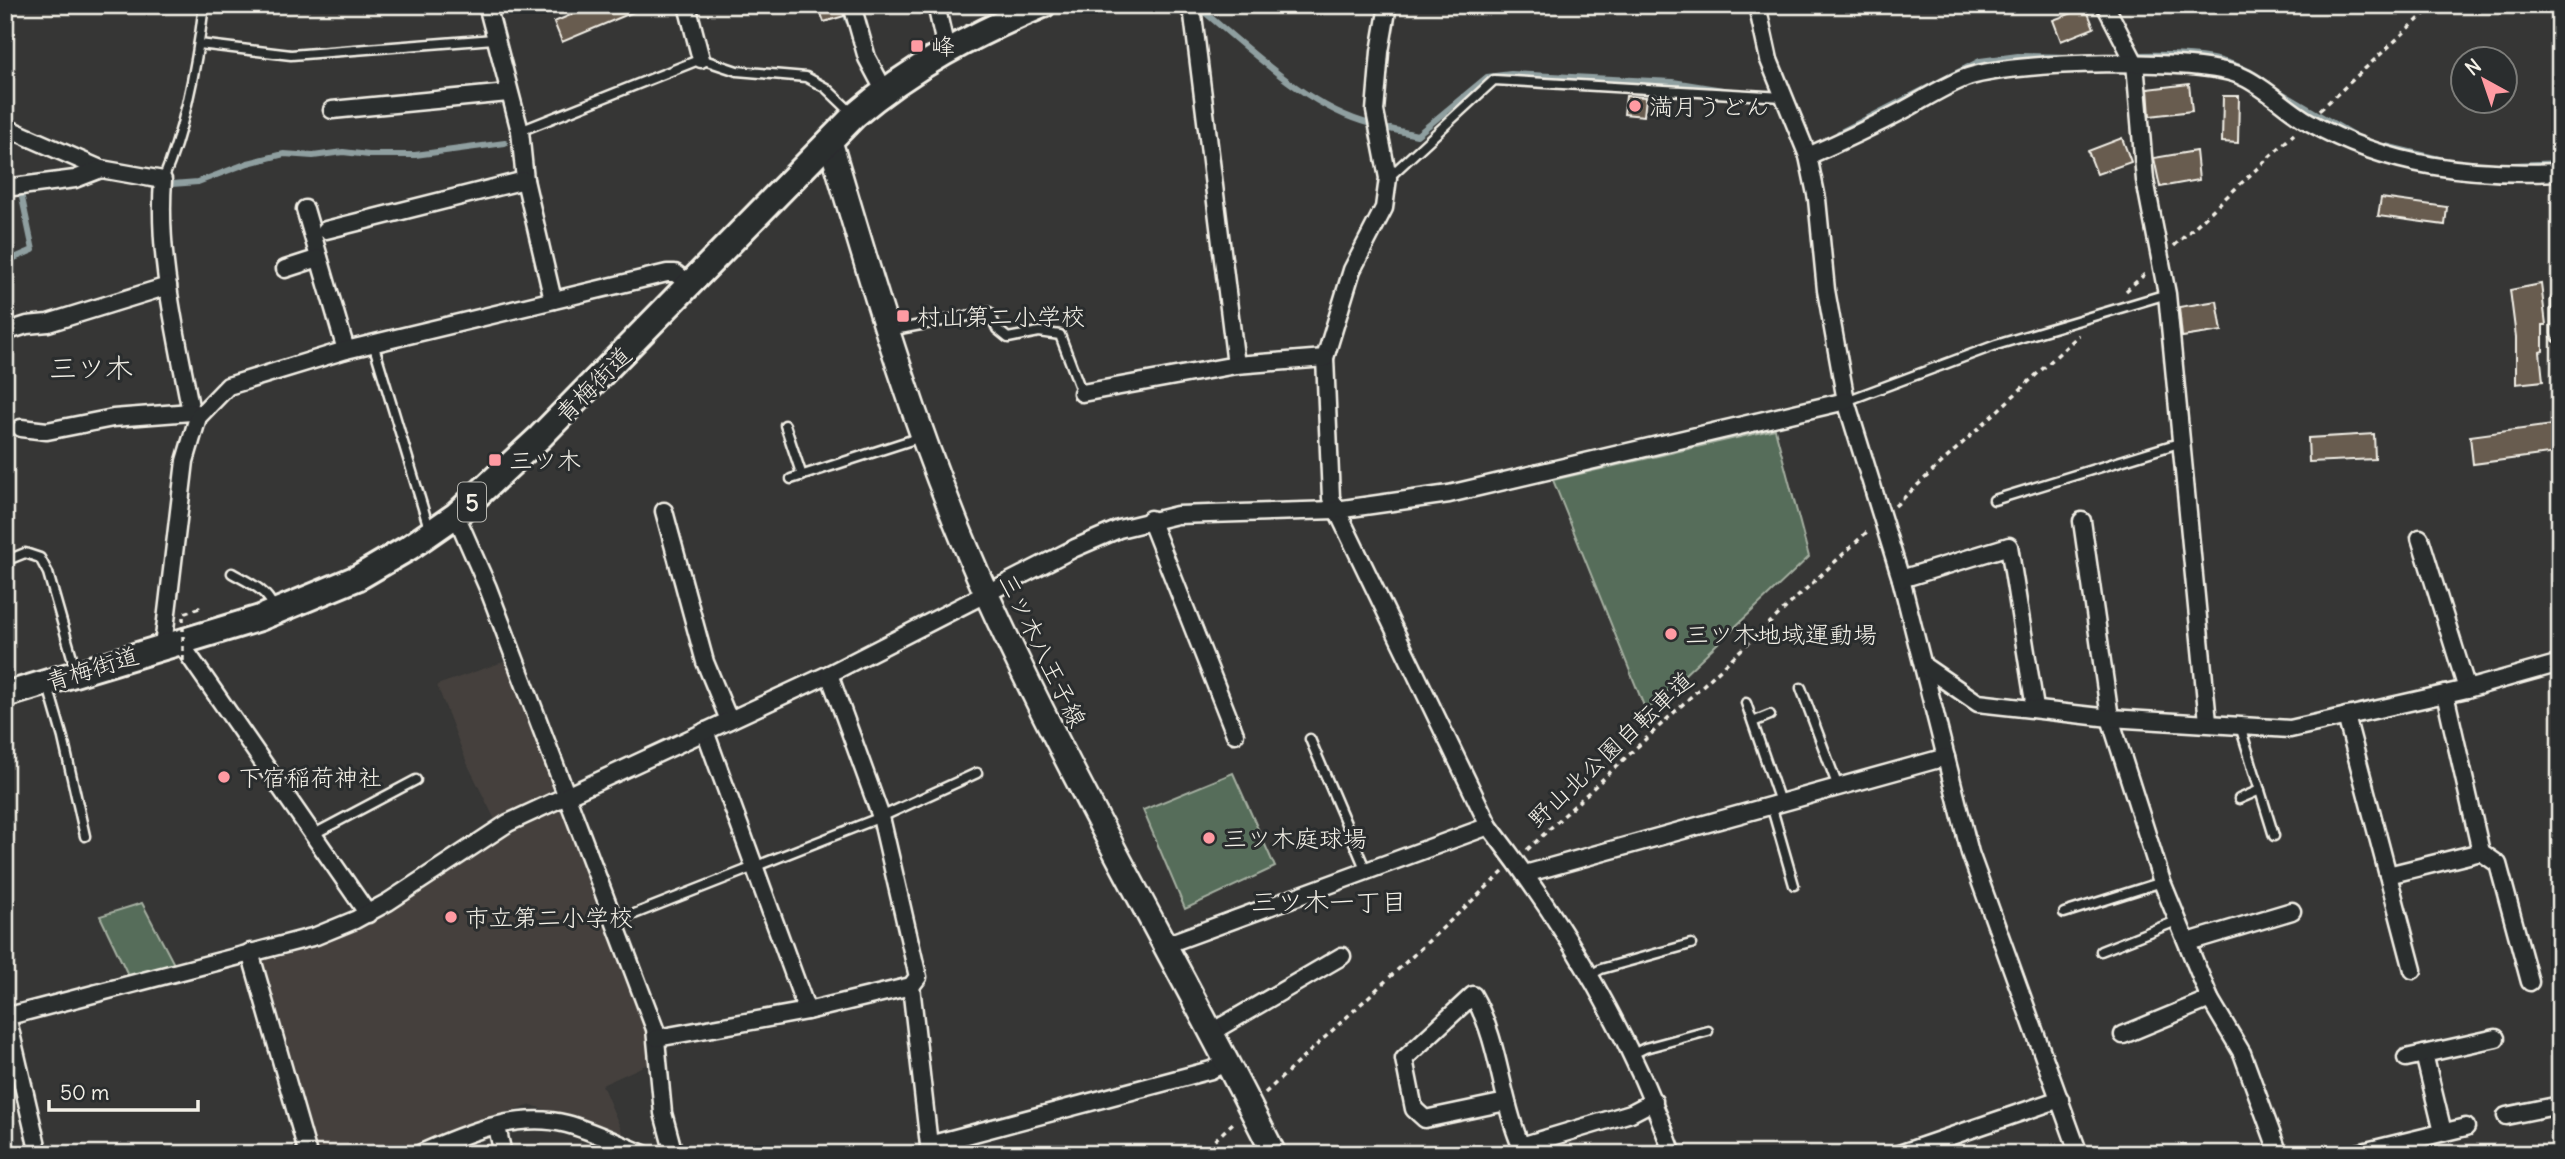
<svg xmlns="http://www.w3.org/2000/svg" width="2565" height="1159" font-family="Delius,'Klee One',sans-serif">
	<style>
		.built { fill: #45413d }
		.green { fill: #566d5a; stroke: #a5afa1; stroke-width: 2 }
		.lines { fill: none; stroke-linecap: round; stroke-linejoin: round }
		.stream { stroke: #8f9fa0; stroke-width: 6 }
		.building { fill: #685b4f; stroke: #f4f1e8; stroke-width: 2 }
		.lane-casing { stroke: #f4f1e8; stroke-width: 13 }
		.street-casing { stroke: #f4f1e8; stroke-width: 21 }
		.secondary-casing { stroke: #f4f1e8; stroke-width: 28 }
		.primary-casing { stroke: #f4f1e8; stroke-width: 30 }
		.path { stroke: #f4f1e8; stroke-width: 3.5; stroke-dasharray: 5 5; stroke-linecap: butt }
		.lane { stroke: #2a2d2e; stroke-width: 8 }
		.street { stroke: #2a2d2e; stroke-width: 16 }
		.secondary { stroke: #2a2d2e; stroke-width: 23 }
		.primary { stroke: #2a2d2e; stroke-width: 24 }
		.path-bridge { stroke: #f4f1e8; stroke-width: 3.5; stroke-dasharray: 5 5; stroke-linecap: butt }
		.poi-dot { fill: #ff9aa2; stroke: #2a2d2e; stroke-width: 2.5 }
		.labels { text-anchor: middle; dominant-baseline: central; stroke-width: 6; stroke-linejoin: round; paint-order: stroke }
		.shield { fill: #2a2d2e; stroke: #b7b6b0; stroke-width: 2 }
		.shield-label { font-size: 23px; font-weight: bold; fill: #f4f1e8 }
		.poi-label { font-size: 24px; fill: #f4f1e8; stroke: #2a2d2e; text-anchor: start }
		.street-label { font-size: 24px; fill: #f4f1e8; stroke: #2a2d2e }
		.neighbourhood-label { font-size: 26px; fill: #f4f1e8; stroke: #2a2d2e }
		.quarter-label { font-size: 28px; fill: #f4f1e8; stroke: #2a2d2e }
	</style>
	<rect width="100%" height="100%" fill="#363635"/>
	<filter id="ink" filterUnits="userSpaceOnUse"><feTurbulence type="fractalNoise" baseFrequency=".0143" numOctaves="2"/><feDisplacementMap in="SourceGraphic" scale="14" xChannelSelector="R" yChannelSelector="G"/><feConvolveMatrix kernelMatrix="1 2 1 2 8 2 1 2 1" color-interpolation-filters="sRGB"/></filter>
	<g filter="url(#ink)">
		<g class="built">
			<polygon points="506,661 553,785 550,795 496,822 467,763 437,685"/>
			<polygon points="559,807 563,808 647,1035 650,1063 602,1085 626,1141 532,1105 476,1122 396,1154 319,1154 263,959 266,953 318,940 502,835"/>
		</g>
		<g class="green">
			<polygon points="1775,429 1809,557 1646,711 1553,480"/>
			<polygon points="1233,773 1275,867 1185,909 1143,810"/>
			<polygon points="142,903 175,966 129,977 100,916"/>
		</g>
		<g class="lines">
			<g class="stream">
				<polyline points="843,5 848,21"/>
				<path d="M1203,11C1251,51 1310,109 1371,124"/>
				<path d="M2135,55C2177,54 2227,54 2262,79"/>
				<polyline points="2280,92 2355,136"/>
				<polyline points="1390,129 1417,135 1487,77 1511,74 1673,82 1729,91"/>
				<polyline points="1839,133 1980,61 2018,56 2071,57"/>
				<polyline points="2385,146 2439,159"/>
				<polyline points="2512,165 2560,163"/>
				<polyline points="172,184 198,182 248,163 284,154 313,156 343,152 369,155 415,155 505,143"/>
				<polyline points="5,262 33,250 21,193"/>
			</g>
		</g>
		<g class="building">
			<polygon points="594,5 650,5 562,42 554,22"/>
			<polygon points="818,5 842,5 844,16 824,22"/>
			<polygon points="2086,8 2094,28 2061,41 2053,20"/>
			<polygon points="2189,84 2192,111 2150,116 2148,89"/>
			<polygon points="1626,96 1646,97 1644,116 1624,114"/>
			<polygon points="2223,96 2239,96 2238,143 2222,142"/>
			<polygon points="2122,138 2131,162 2097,174 2088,151"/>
			<polygon points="2196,151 2199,180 2160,187 2154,158"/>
			<polygon points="2381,198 2447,207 2445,225 2378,216"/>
			<polygon points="2541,284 2546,325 2543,325 2543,351 2540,352 2543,381 2516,384 2516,337 2510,290"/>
			<polygon points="2217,301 2222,331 2182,337 2179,307"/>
			<polygon points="2552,425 2556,453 2473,464 2470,436"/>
			<polygon points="2374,434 2375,459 2309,462 2308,438"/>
		</g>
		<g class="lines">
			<defs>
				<g id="lane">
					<polyline points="199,44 291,55 494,39"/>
					<polyline points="520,131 701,59 737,71 806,77 826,88 852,113"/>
					<polyline points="1388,178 1494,80 1783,97"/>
					<path d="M163,180C186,126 197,63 204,5"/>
					<polyline points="889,331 989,312 997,329 1008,338 1039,332 1060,335 1082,393"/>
					<polyline points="373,343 429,528"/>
					<polyline points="1846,401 1996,345 2167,294"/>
					<polyline points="785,425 802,476"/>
					<polyline points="791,479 921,437"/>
					<polyline points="1994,500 2179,443"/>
					<polyline points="5,561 25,553 40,558 48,573 76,671"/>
					<path d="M232,573C248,582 266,589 274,608"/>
					<polyline points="48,686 63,738 85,836"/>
					<polyline points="1801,688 1838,787"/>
					<polyline points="1746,703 1780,802"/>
					<polyline points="1753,722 1770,715"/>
					<polyline points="2240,726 2274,836"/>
					<polyline points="1310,739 1367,873"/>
					<polyline points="2239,799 2260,790"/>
					<polyline points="1771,805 1794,885"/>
					<polyline points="314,834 416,780"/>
					<polyline points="2064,913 2162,882"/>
					<polyline points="614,922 881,817 977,773"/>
					<polyline points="2101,951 2179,920"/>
					<polyline points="1589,976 1601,969 1691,944"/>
					<polyline points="1631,1055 1645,1048 1708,1031"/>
				</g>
				<g id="street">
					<polyline points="487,5 520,131 525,180 553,300"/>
					<polyline points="687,5 701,59"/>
					<polyline points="852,5 867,58 884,90"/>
					<polyline points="936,5 946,49"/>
					<polyline points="1186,5 1193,15 1236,365"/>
					<path d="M1388,5L1380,52L1375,111L1388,178L1384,208L1352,270L1325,358L1331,498L1489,826C1565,925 1631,1036 1673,1154"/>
					<polyline points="1757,5 1769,60 1808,156 1817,199 1826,290 1846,401 1901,579 1970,853 2079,1154"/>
					<polyline points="2105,5 2135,63 2145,180 2167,294 2208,722"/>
					<polyline points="332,110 508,93"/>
					<path d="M5,127L101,169L163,180C157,258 177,336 191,412L198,417"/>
					<path d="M1808,156C1840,142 1872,127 1904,110C1923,100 1944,86 1965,78C2007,61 2204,56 2243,77C2267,88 2286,109 2309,122C2388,167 2471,176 2560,172"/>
					<polyline points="5,188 75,179 101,169"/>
					<polyline points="305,209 346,350"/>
					<polyline points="326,230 525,180"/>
					<polyline points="285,269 319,258"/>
					<polyline points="2560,301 2560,334"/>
					<polyline points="5,332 27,325 48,323 168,286"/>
					<polyline points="1082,393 1236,365 1325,358"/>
					<polyline points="21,428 47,431 113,418 191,412"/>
					<polyline points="664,511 705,662 729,720"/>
					<polyline points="456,515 488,588 655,1029 663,1113 674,1154"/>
					<polyline points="1150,519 1235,734"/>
					<polyline points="2082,521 2110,718 2162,882 2210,999 2242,1053 2279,1154"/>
					<polyline points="2420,538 2467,689"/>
					<polyline points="1901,579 2009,546 2035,708"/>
					<polyline points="179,641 368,914"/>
					<polyline points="163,646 185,461 198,417 228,386 346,350 667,273 675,273 691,285"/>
					<polyline points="1924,666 1978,703 2110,718 2290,729 2467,689 2560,663"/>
					<polyline points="2346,716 2413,970"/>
					<polyline points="705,731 807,1011"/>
					<polyline points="2481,852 2498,864 2530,982"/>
					<polyline points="1525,874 1946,757"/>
					<polyline points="2388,875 2481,852 2445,694"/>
					<polyline points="2188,942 2292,911"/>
					<polyline points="1165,945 1489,826"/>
					<polyline points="250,952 308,1154"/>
					<polyline points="911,986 930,1154"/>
					<polyline points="7,1016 39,1154"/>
					<polyline points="5,1017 316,936 355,920 388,902 508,823 829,674 1075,548 1119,529 1177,515 1336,510 1449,494 1846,401"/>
					<polyline points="1210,1033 1342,956"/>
					<polyline points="2123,1035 2210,999"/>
					<polyline points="657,1038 807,1011 911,986 918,977 881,817 829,674"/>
					<polyline points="2424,1054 2443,1132"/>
					<polyline points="2406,1058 2496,1038"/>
					<path d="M1506,1102L1425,1119L1414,1109L1404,1059L1473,995C1500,1042 1500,1097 1521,1146L1631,1113L1654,1101"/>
					<polyline points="2506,1116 2560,1105"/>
					<polyline points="497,1127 503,1154"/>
					<polyline points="929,1145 1211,1070 1226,1062"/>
					<path d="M419,1154C463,1134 517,1111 567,1124C593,1131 618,1144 644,1154"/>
					<polyline points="1899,1154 2060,1099"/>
					<polyline points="2354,1154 2466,1127"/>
				</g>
				<path id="secondary" d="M830,141C875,295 920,447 986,593C1073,785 1180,966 1274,1154"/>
				<path id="primary" d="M5,695L260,618L357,578L410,547L456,515L540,437L854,116C911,67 974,34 1043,5"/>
			</defs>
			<use href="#lane" class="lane-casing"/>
			<use href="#street" class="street-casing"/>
			<use href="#secondary" class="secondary-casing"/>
			<use href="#primary" class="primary-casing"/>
			<g class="path">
				<polyline points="2320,110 2434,5"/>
				<polyline points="2174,246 2294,134"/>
				<polyline points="2126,291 2146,273"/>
				<polyline points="1895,506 2079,335"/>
				<polyline points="185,613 199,608 200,612"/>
				<polyline points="1527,850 1869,530"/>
				<polyline points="1265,1093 1503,872"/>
				<polyline points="1200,1154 1234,1122"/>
			</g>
			<use href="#lane" class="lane"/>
			<use href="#street" class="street"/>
			<use href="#secondary" class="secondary"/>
			<use href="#primary" class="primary"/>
			<polyline class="path-bridge" points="183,661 183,617"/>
		</g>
	</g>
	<g class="poi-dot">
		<rect x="910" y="39" width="14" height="14" rx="3.5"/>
		<circle cx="1635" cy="106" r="7"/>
		<rect x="896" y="309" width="14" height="14" rx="3.5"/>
		<rect x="488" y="453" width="14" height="14" rx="3.5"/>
		<circle cx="1671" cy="634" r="7"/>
		<circle cx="224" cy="777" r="7"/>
		<circle cx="1209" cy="838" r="7"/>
		<circle cx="451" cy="917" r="7"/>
	</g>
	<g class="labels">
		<rect class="shield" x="458" y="482.5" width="28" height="39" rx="5"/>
		<g class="shield-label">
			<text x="472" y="502">5</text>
		</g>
		<g class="poi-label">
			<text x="931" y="46">峰</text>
			<text x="1649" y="106">満月うどん</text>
			<text x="917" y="316">村山第二小学校</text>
			<text x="509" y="460">三ツ木</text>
			<text x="1685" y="634">三ツ木地域運動場</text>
			<text x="238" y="777">下宿稲荷神社</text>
			<text x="1223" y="838">三ツ木庭球場</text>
			<text x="465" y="917">市立第二小学校</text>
		</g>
		<g class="street-label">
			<text transform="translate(593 384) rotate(-45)">青梅街道</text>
			<text transform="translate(1043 650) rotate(64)">三ツ木八王子線</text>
			<text transform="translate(92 668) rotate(-17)">青梅街道</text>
			<text transform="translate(1610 749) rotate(-43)">野山北公園自転車道</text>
		</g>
		<g class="neighbourhood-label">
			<text x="1329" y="901">三ツ木一丁目</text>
		</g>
		<g class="quarter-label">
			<text x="91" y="368">三ツ木</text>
		</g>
	</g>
	<rect width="2565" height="1159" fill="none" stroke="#2a2d2e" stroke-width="28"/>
	<rect x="14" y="14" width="2537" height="1131" fill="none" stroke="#f4f1e8" stroke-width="2.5" filter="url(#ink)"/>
	<g transform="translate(2484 80) rotate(320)"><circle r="33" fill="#2a2d2e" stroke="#7b7b78" stroke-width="2"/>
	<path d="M0-5L12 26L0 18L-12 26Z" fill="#ff9aa2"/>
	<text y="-10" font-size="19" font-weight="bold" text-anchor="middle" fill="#f4f1e8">N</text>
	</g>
	<path d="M49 1100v10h149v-10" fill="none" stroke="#f4f1e8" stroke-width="3.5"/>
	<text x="60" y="1100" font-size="21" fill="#f4f1e8" stroke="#2a2d2e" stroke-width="5" paint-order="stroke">50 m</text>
</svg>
